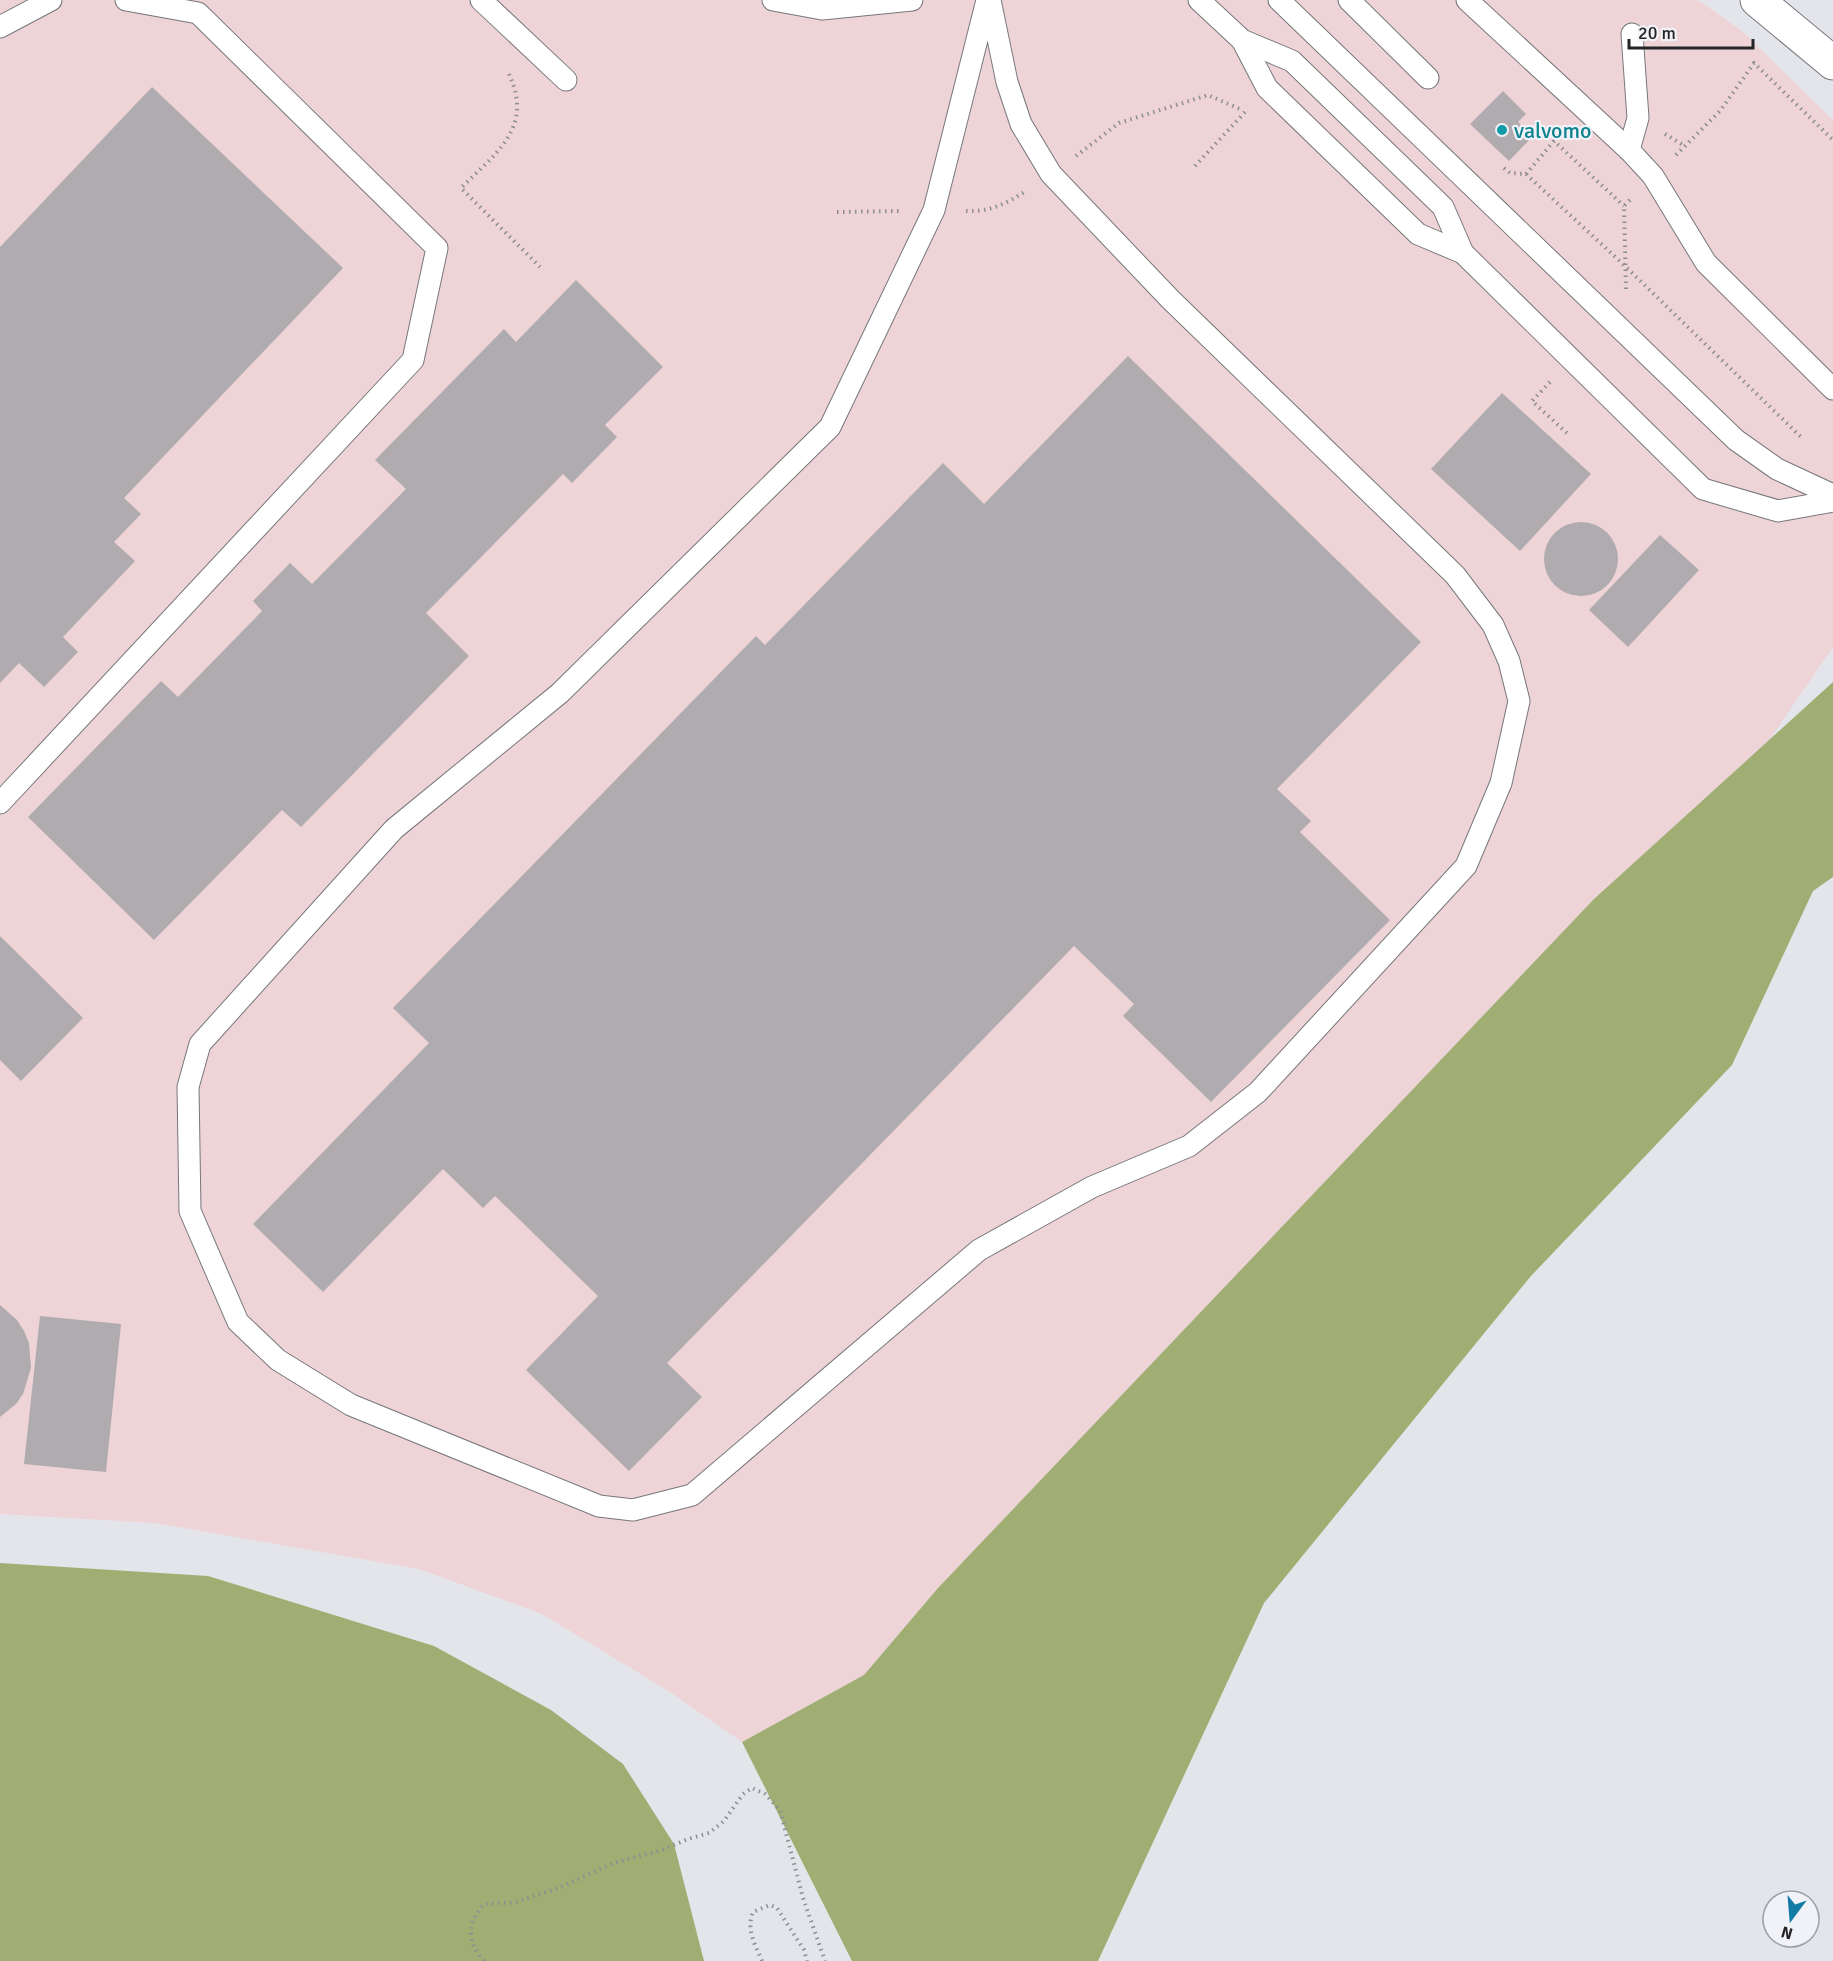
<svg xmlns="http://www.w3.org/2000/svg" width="1833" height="1961" font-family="Signika,sans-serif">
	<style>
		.industrial { fill: #eed4d6 }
		.forest { fill: #a0ae74 }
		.building { fill: #afabaf }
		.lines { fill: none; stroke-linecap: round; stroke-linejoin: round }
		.lane-casing { stroke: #77777c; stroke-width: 23 }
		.street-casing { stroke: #77777c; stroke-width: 35 }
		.path { stroke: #8d8e91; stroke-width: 4; stroke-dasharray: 1.5 4.5; stroke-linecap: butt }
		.lane { stroke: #fff; stroke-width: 21 }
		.street { stroke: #fff; stroke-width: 33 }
		.culture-dot { fill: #0f9aa8; stroke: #f1f2f7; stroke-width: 2 }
		.labels { text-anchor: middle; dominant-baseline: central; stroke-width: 4.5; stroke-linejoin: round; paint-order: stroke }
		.culture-label { font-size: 22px; fill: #0d838f; stroke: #f1f2f7; text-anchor: start }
	</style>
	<rect width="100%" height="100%" fill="#e4e5ea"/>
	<polygon class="industrial" points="0,0 1698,0 1742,31 1833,120 1833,647 1770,739 1594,899 938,1588 864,1675 742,1742 670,1692 542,1614 419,1569 155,1523 0,1514"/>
	<g class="forest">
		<polygon points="1833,682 1833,877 1813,891 1732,1065 1531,1276 1264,1603 1098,1961 852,1961 742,1742 864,1675 938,1588 1594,899"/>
		<polygon points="0,1563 208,1576 434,1646 551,1710 623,1764 674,1844 704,1961 0,1961"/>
	</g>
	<g class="building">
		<polygon points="152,87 343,268 124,498 141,514 114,542 135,561 63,637 78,652 44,687 19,663 0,683 0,247"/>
		<polygon points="1503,91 1526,114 1518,122 1533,136 1509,161 1470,124"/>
		<polygon points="576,280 663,367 605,425 617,437 572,483 563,474 426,613 469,656 301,827 282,810 154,940 28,817 161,681 178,697 262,611 253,601 290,563 312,584 406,489 375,460 504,329 516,342"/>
		<polygon points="1128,356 1421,642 1277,789 1311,821 1300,832 1390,920 1211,1102 1123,1016 1134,1004 1074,946 667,1363 702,1397 629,1471 526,1370 598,1296 495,1196 483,1208 443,1169 323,1292 253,1224 429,1043 393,1008 756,636 765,645 943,463 984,504"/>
		<polygon points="1502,393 1591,474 1520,551 1431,469"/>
		<circle cx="1581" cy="559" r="37"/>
		<polygon points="1660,535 1699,570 1628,647 1589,610"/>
		<polygon points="0,936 83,1018 21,1081 0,1060"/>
		<polygon points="0,1305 17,1320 24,1331 29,1343 31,1368 23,1394 16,1404 0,1417"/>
		<polygon points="40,1316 121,1324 106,1472 24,1464"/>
	</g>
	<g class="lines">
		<defs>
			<g id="lane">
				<polyline points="481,0 566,80"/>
				<polyline points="773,0 822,9 912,0"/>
				<polyline points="987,0 934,210 830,427 560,693 394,829 200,1044 188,1087 190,1211 238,1322 278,1360 351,1405 599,1506 633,1510 692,1495 979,1250 1092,1187 1189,1146 1258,1092 1466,866 1501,783 1519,701 1509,661 1493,625 1455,575 1170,299 1051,174 1021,124 1007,82 990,0"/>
				<polyline points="1199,0 1242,40 1292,61 1443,207 1463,253"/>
				<polyline points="1279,0 1736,440 1777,469 1833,495"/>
				<polyline points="1349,0 1428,78"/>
				<polyline points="1467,0 1629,150 1653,176 1706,263 1833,389"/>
				<polyline points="0,27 51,0"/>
				<polyline points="1242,40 1267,88 1418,234 1463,253 1703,489 1778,511 1833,501"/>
				<polyline points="1629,150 1638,118 1632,34"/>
				<polyline points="0,803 413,360 437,248 198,13 126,0"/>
			</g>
			<polyline id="street" points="1757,0 1833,63"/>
		</defs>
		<use href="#lane" class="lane-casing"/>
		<use href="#street" class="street-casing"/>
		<g class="path">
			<path d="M509,74C534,128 496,153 461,188L540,267"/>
			<polyline points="1665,134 1685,146"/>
			<polyline points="1676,155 1720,111 1754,63 1833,140"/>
			<polyline points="1076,156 1119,123 1208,95 1242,110"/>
			<polyline points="1195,166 1246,111"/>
			<polyline points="1504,168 1510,173 1526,174 1625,266 1801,437"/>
			<polyline points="1526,174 1554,141 1624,206"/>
			<path d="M966,211C989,212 1006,204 1026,191"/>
			<polyline points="837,212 899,211"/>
			<polyline points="1626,289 1624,206 1630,200"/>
			<polyline points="1550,382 1532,401 1570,436"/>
			<path d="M484,1961C466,1941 467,1924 484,1904L516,1902L559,1888L613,1863L662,1850L688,1839L709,1833L724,1821L743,1794L752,1788L765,1794L780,1810L803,1898L825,1961"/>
			<path d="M762,1961C755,1945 746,1929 753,1912L770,1905L777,1908L804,1950L807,1961"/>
		</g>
		<use href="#lane" class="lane"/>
		<use href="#street" class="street"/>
	</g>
	<circle class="culture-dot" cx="1502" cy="130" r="6"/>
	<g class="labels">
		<g class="culture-label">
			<text x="1514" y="130">valvomo</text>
		</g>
	</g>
	<g transform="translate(1791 1919) rotate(196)"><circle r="28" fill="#f1f2f7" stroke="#9fa0a3" stroke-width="1.5"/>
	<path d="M0-4.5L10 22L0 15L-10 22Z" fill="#147ca6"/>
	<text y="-9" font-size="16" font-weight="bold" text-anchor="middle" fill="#242426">N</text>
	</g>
	<path d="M1629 39v9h124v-9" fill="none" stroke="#242426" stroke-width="3"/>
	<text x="1638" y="39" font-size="18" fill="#242426" stroke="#f1f2f7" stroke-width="4.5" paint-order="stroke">20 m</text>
</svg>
